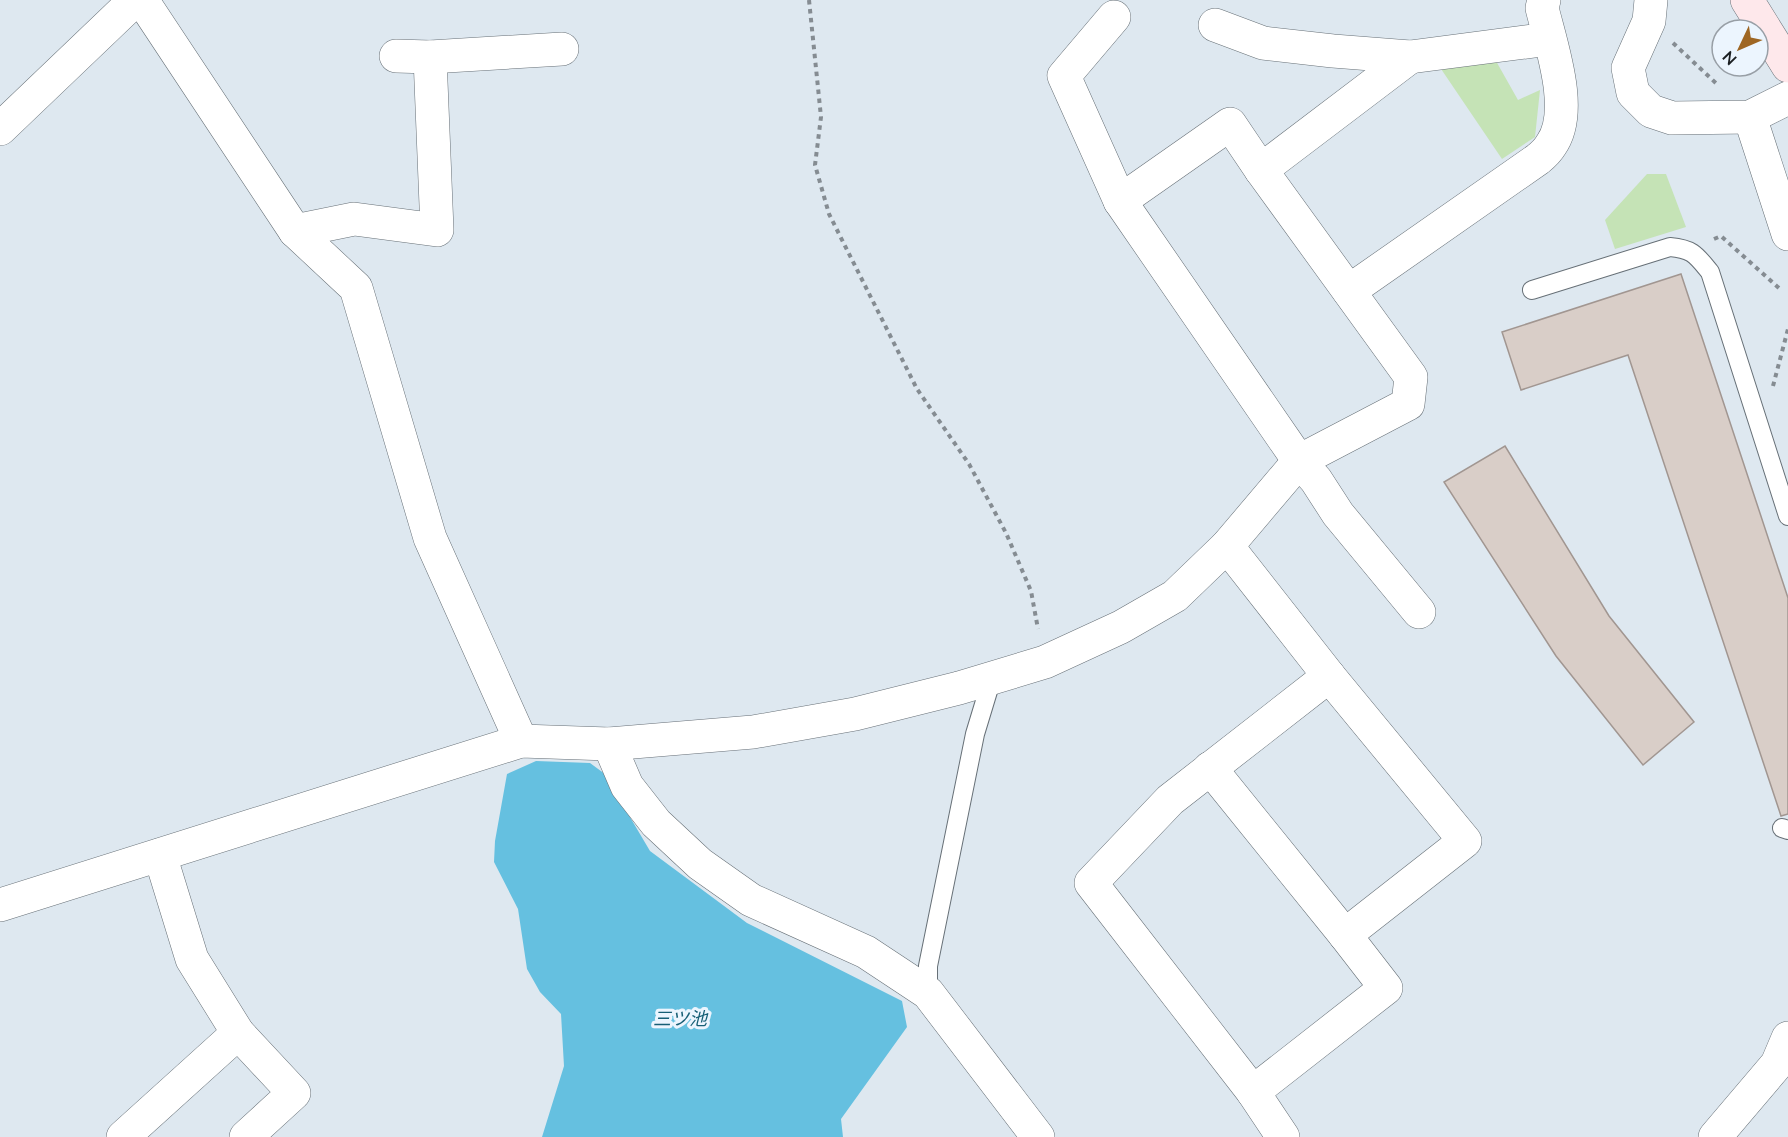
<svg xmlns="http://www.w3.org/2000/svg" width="1788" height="1137" font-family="'Nunito Sans','Noto Sans JP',sans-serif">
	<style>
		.green { fill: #c5e3b6 }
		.water { fill: #65c0e0 }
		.building { fill: #d9cec8; stroke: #a19691; stroke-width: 1.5 }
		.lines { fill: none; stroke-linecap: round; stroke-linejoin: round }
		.lane-casing { stroke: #677077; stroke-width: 20 }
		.street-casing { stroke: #677077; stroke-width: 34 }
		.secondary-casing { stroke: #677077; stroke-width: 34 }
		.path { stroke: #858c92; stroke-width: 4; stroke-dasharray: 4.5 4.5; stroke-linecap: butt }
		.lane { stroke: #fff; stroke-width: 18 }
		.street { stroke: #fff; stroke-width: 33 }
		.secondary { stroke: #fee8eb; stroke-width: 33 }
		.labels { text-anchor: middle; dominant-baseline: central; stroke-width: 6; stroke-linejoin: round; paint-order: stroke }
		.water-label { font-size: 18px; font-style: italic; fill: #175f76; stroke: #ecf5fe }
	</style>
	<rect width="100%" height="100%" fill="#dee8f0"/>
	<g class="green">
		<polygon points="1496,61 1518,100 1540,90 1535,137 1502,159 1437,63"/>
		<polygon points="1647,174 1666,174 1686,227 1615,249 1605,220"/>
	</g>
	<polygon class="water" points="536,761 590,763 609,777 624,807 650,851 747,923 902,1001 907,1027 841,1119 843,1137 542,1137 564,1066 561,1014 540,992 527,969 518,909 494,862 495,841 507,774"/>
	<g class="building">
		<polygon points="1681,274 1788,598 1788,814 1781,816 1628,355 1521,390 1502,332"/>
		<polygon points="1505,446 1609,616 1694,722 1643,765 1556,656 1444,482"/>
	</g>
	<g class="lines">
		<defs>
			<g id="lane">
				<path d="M1532,290L1670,247C1693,249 1696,255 1710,272L1788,516"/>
				<polyline points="1782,828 1788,830"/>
				<polyline points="928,993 928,966 975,734 992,678"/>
			</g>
			<g id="street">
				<polyline points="142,0 295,231 356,288 430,538 521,741"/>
				<polyline points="1651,0 1649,21 1628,68 1633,93 1651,111 1672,118 1750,117 1788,98"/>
				<polyline points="1114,17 1064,76 1120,201 1299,461 1316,480 1338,514 1419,612"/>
				<polyline points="1215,25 1263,43 1333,51 1410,57 1549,39"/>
				<polyline points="396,56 430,57 562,49"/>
				<polyline points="1750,117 1788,234"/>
				<polyline points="0,129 135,0"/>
				<polyline points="1120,201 1230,124 1261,170 1410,57"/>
				<polyline points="295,231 354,219 437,230 430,57"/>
				<path d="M1349,291L1538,159C1543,155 1548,150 1551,145C1575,112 1551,45 1542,8L1544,0"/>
				<polyline points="1227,546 1329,676 1465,841 1345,935 1386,988 1253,1092"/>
				<polyline points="609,744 627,786 656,823 700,864 751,900 866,952 928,993 1038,1137"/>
				<polyline points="1210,768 1345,935"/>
				<polyline points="160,855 192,959 238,1033 294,1093 246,1137"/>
				<polyline points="0,905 521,741 609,744 753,732 855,714 959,688 1045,662 1121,627 1175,596 1227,546 1299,461 1408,404 1411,377 1261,170"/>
				<polyline points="123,1137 238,1033"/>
				<polyline points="1283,1137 1253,1092 1091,883 1170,800 1329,676"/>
				<polyline points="1715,1137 1777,1064 1788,1038"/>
			</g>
			<polyline id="secondary" points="1747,0 1788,66"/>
		</defs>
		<use href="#lane" class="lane-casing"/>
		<use href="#street" class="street-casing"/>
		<use href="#secondary" class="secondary-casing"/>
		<g class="path">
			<polyline points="809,0 821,117 815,165 829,214 917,389 969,464 1006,533 1031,591 1038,629"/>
			<polyline points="1673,43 1718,85"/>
			<polyline points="1714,239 1721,236 1781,290"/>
			<polyline points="1773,386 1788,329"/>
		</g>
		<use href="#lane" class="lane"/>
		<use href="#street" class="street"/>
		<use href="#secondary" class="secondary"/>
	</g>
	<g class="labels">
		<g class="water-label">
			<text x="680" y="1019">三ツ池</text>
		</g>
	</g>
	<g transform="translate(1740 48) rotate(226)"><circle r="28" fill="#ecf5fe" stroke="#989fa6" stroke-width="1.5"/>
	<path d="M0-4.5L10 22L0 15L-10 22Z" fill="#9e6623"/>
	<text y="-9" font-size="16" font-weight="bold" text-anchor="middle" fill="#1b1f22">N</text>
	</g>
</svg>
